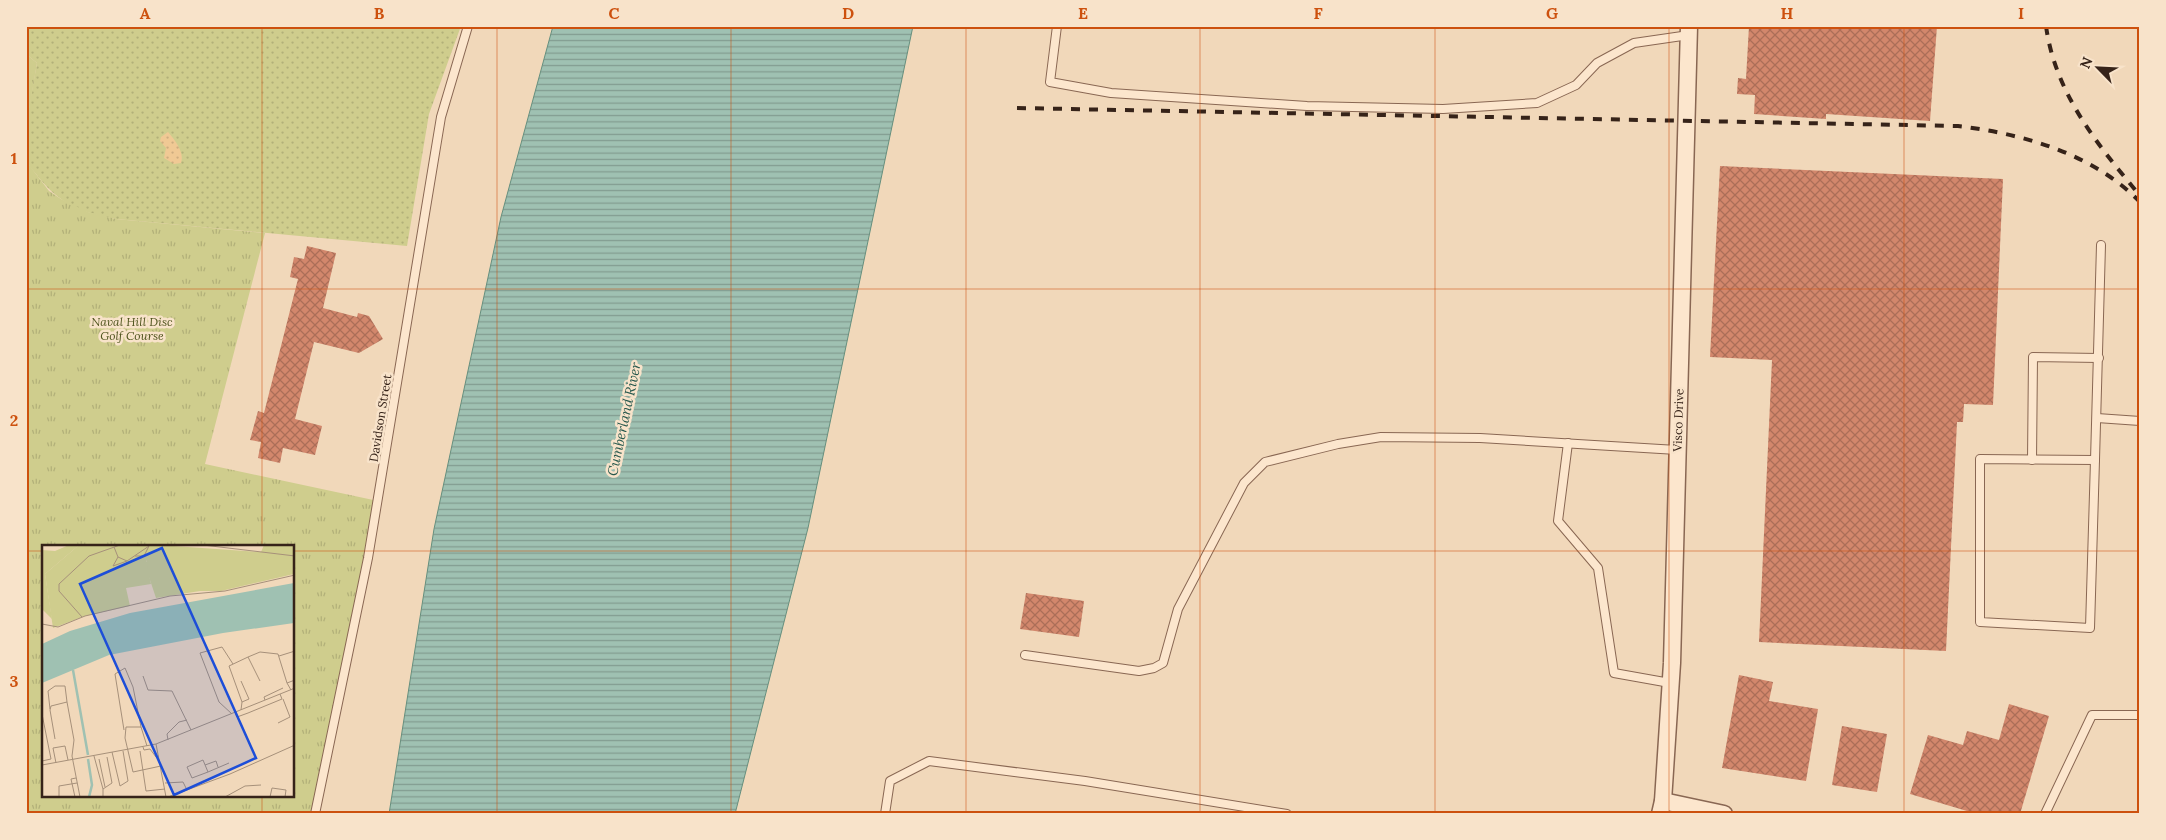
<svg xmlns="http://www.w3.org/2000/svg" width="2166" height="840" font-family="Lora,serif">
	<style>
		.grass { fill: url(#grass-dots) }
		.sand { fill: url(#sand-dots) }
		.park { fill: url(#park-tufts); fill-rule: evenodd }
		.water { fill: url(#water-rules); stroke: #668f7e }
		.building { fill: url(#building-cross-hatch) }
		.lines { fill: none; stroke-linecap: round; stroke-linejoin: round }
		.service-casing { stroke: #896753; stroke-width: 10 }
		.minor-casing { stroke: #896753; stroke-width: 19 }
		.service { stroke: #fce6cd; stroke-width: 8 }
		.minor { stroke: #fce6cd; stroke-width: 16 }
		.rail { stroke: #362319; stroke-width: 4; stroke-dasharray: 9 9; stroke-linecap: butt }
		.grid { fill: none; stroke: #cd510e; stroke-width: 1; stroke-opacity: 0.55 }
		.labels { text-anchor: middle; dominant-baseline: central; stroke-width: 5; stroke-linejoin: round; paint-order: stroke }
		.park-label { font-size: 12px; font-style: italic; fill: #4f541e; stroke: #f8e3ca }
		.street-label { font-size: 12px; fill: #362319; stroke: #f8e3ca }
		.water-label { font-size: 14px; font-style: italic; fill: #27584d; stroke: #f8e3ca }
		.inset-river { fill: none; stroke: #9fc1b2; stroke-width: 2.5 }
		.inset-road { fill: none; stroke: #a6907a; stroke-width: 1 }
		.view { fill: #1d4ed8; fill-opacity: 0.15; stroke: #1d4ed8; stroke-width: 2.5 }
		.inset-edge { fill: none; stroke: #362319; stroke-width: 2.5 }
		.neatline { fill: none; stroke: #cd510e; stroke-width: 2 }
		.grid-label { font-size: 16px; text-anchor: middle; font-weight: bold; fill: #cd510e }
	</style>
	<defs>
		<pattern id="grass-dots" width="8" height="8" patternUnits="userSpaceOnUse" patternTransform="scale(1.25)"><rect width="8" height="8" fill="#cfcd8d"/><path d="M2 2h.1M6 6h.1" fill="none" stroke="#b2b079" stroke-width="1.8" stroke-linecap="round"/></pattern>
		<pattern id="sand-dots" width="8" height="8" patternUnits="userSpaceOnUse" patternTransform="scale(1.25)"><rect width="8" height="8" fill="#f0c994"/><path d="M2 2h.1M6 6h.1" fill="none" stroke="#ceac7f" stroke-width="1.8" stroke-linecap="round"/></pattern>
		<pattern id="park-tufts" width="24" height="20" patternUnits="userSpaceOnUse" patternTransform="scale(1.25)"><rect width="24" height="20" fill="#cfcd8d"/><path d="M3 7l-1-3M5 7V3M7 7l1-3M15 17l-1-3M17 17v-4M19 17l1-3" fill="none" stroke="#b2b079"/></pattern>
		<pattern id="water-rules" width="6" height="5" patternUnits="userSpaceOnUse" patternTransform="scale(1.25)"><rect width="6" height="5" fill="#9fc1b2"/><path d="M0 2.5h6" fill="none" stroke="#829c90"/></pattern>
		<pattern id="building-cross-hatch" width="8" height="8" patternUnits="userSpaceOnUse" patternTransform="scale(1.25)"><rect width="8" height="8" fill="#d2876c"/><path d="M0 0l8 8M0 8l8-8" fill="none" stroke="#ab6e58"/></pattern>
	</defs>
	<rect width="100%" height="100%" fill="#f1d8ba"/>
	<path class="grass" d="M26,26H461L429,114L407,246L116,219C81,213 58,203 36,174C33,170 28,166 27,161C20,146 34,82 37,63L26,54Z"/>
	<path class="sand" d="M168,132C175,140 185,153 181,163L174,164L164,158L166,148L160,141L161,137Z"/>
	<g class="park">
		<polygon points="26,54 37,63 26,129"/>
		<path d="M26,161L49,191L61,199L88,212L116,219L265,233L205,464L378,501L314,814H26ZM44,546H294V796H44Z"/>
	</g>
	<polygon class="water" points="553,26 913,26 808,528 735,814 389,814 434,529 501,217"/>
	<g class="building">
		<polygon points="1749,26 1937,26 1930,121 1826,114 1826,119 1754,114 1755,95 1737,94 1738,78 1746,79"/>
		<polygon points="1720,166 2003,179 1993,405 1964,404 1963,422 1957,422 1946,651 1759,642 1772,360 1710,357"/>
		<polygon points="307,246 336,253 323,308 357,317 358,313 369,316 383,339 359,353 314,342 295,419 322,426 315,455 283,448 280,463 258,458 261,442 250,440 258,411 264,413 298,279 290,277 294,257 304,259"/>
		<polygon points="1026,593 1084,601 1079,637 1020,629"/>
		<polygon points="1739,675 1773,682 1769,701 1818,709 1806,781 1722,768"/>
		<polygon points="2009,704 2049,716 2020,814 1977,814 1910,794 1928,735 1963,745 1967,731 1999,740"/>
		<polygon points="1842,726 1887,734 1877,792 1832,785"/>
	</g>
	<g class="lines">
		<defs>
			<g id="service">
				<polyline points="1057,26 1050,82 1111,93 1307,106 1443,109 1537,103 1576,85 1597,63 1634,43 1689,35"/>
				<polyline points="2097,418 2140,421"/>
				<polyline points="1568,443 1558,521 1598,568 1614,673 1670,683"/>
				<polygon points="1980,459 2095,460 2090,628 1980,622"/>
				<polyline points="2032,460 2033,357 2099,358"/>
				<polyline points="2095,460 2101,245"/>
				<polyline points="1025,655 1139,671 1154,668 1163,663 1178,609 1244,483 1265,462 1338,444 1381,437 1480,438 1677,450"/>
				<polyline points="315,814 368,558 441,117 468,26"/>
				<polyline points="885,814 890,781 929,761 1085,781 1287,814"/>
				<polyline points="2045,814 2092,715 2140,715"/>
			</g>
			<g id="minor">
				<polyline points="1663,801 1724,814"/>
				<polyline points="1660,814 1663,801 1672,663 1689,26"/>
			</g>
		</defs>
		<use href="#service" class="service-casing"/>
		<use href="#minor" class="minor-casing"/>
		<use href="#service" class="service"/>
		<use href="#minor" class="minor"/>
		<g class="rail">
			<path d="M2046,26C2055,92 2096,143 2137,192"/>
			<path d="M1017,108L1958,126C2023,134 2092,153 2140,202"/>
		</g>
	</g>
	<path class="grid" d="M262,26V546M497,26V814M731,26V814M966,26V814M1200,26V814M1435,26V814M1669,26V814M1904,26V814M26,289H2140M26,551H44M294,551H2140M262,796V814"/>
	<g class="labels">
		<g class="park-label">
			<text x="132" y="321">Naval Hill Disc<tspan x="132" dy="14">Golf Course</tspan></text>
		</g>
		<g class="street-label">
			<text transform="translate(380 418) rotate(-81)">Davidson Street</text>
			<text transform="translate(1678 420) rotate(-88)">Visco Drive</text>
		</g>
		<g class="water-label">
			<text transform="translate(624 419) rotate(-78)">Cumberland River</text>
		</g>
	</g>
	<g transform="translate(42 545)">
		<rect width="252" height="252" fill="#f1d8ba"/>
		<path d="M117,0L219,7L222,0H252V29L179,46H158L114,53L103,20L106,12Z" fill="#cfcd8d"/>
		<path d="M27,0H37L3,29L10,74L0,64V5L13,6Z" fill="#cfcd8d"/>
		<path d="M37,0H117L116,9L104,16L109,39L84,43L88,61L43,71L11,83L3,29Z" fill="#cfcd8d"/>
		<path d="M252,38V78L181,88L67,110L0,138V99L28,86L88,68Z" fill="#9fc1b2"/>
		<path class="inset-river" d="M31,125L46,210M46,214L50,240L47,252"/>
		<path class="inset-road" d="M161,0L253,11M72,2L76,12L85,16L107,1M93,11H102L107,1M76,12L71,21L85,16M40,72L17,46V39L47,11L78,0M0,79L16,82L43,71L128,51L183,46L253,30M237,111L253,106M206,112L218,107L236,109L245,138M101,131L106,145L130,146L149,185M199,136L207,154L200,157M249,145L245,138L253,135M223,155L222,152L241,143M8,164L6,146L13,141H23L25,157M199,165L200,157L187,121L206,112L218,136M193,167L195,172L206,168M206,168L240,154L238,149M0,169L9,214L0,216M190,169L177,157L158,108L180,102L191,119M236,178L248,172L241,154M82,185L73,129L83,123L91,142L99,182M13,194L8,165L9,161L25,157L32,195L30,211L38,252M126,195L125,189L137,177L145,175M114,199L124,252M105,201L99,182H84L83,193L91,227L119,221M101,202L102,205L108,204L114,212L117,211M98,206L104,246L123,244M70,207L78,241L86,236L81,206M52,211L61,244M57,214L63,242M161,215L166,227L150,233L145,222ZM14,218L11,203L23,201L26,215M0,220L114,199L253,143M163,220L174,216L176,222M166,227L187,218M123,238L141,237L145,245M17,252V241L35,238M33,252L29,234L34,233M61,252V244L70,238L65,212M126,252L188,229L253,200M183,252L203,241L219,240M228,252L230,243L244,245L243,252"/>
		<path class="view" d="M120,3L214,213L132,250L38,39Z"/>
		<rect width="252" height="252" class="inset-edge"/>
	</g>
	<rect width="2166" height="840" fill="none" stroke="#f8e3ca" stroke-width="55"/>
	<g transform="translate(2098 68) rotate(294)" stroke="#f8e3ca" stroke-width="4" paint-order="stroke">
	<path d="M0-4L9 19L0 12L-9 19Z" fill="#362319"/>
	<text y="-8" font-size="14" font-weight="bold" text-anchor="middle" fill="#362319">N</text>
	</g>
	<rect x="28" y="28" width="2110" height="784" class="neatline"/>
	<g class="grid-label">
		<text x="145" y="19">A</text>
		<text x="379" y="19">B</text>
		<text x="614" y="19">C</text>
		<text x="848" y="19">D</text>
		<text x="1083" y="19">E</text>
		<text x="1318" y="19">F</text>
		<text x="1552" y="19">G</text>
		<text x="1787" y="19">H</text>
		<text x="2021" y="19">I</text>
		<text x="14" y="164">1</text>
		<text x="14" y="426">2</text>
		<text x="14" y="687">3</text>
	</g>
</svg>
